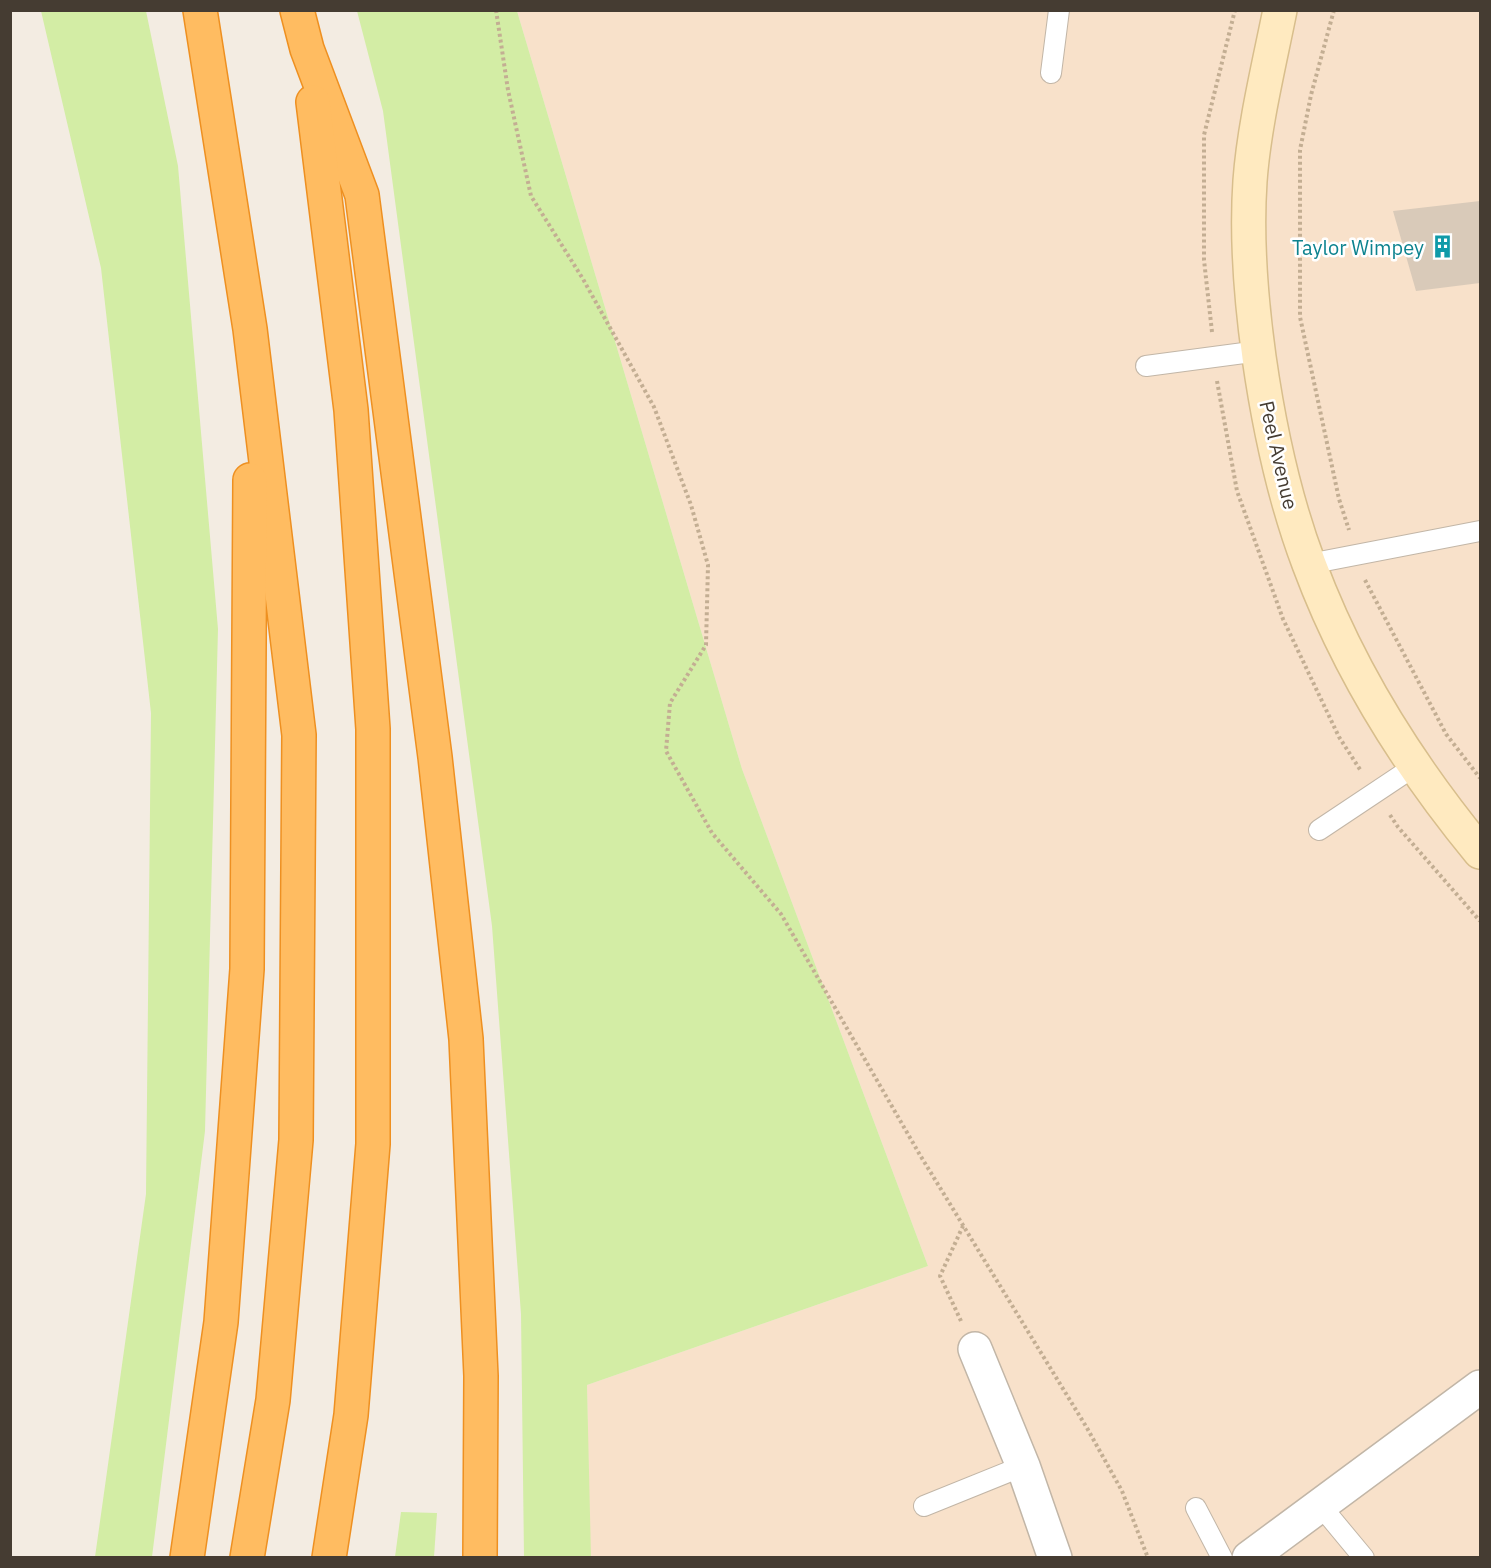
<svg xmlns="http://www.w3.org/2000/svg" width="1491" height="1568" font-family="'IBM Plex Sans',sans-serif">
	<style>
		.commercial { fill: #f8e1ca }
		.green { fill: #d3eda5 }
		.building { fill: #d9cab9 }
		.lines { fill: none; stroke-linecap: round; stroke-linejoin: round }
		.lane-casing { stroke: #c2b6a7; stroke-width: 22 }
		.street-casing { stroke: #c2b6a7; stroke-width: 36 }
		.secondary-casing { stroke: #d8be8c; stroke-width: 36 }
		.highway-casing { stroke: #ee9021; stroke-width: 36 }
		.path { stroke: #c3ae93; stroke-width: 4; stroke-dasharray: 3 3; stroke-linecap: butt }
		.lane { stroke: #fff; stroke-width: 20 }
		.street { stroke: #fff; stroke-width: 33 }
		.secondary { stroke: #ffeac0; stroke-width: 33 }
		.highway { stroke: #ffbc61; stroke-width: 33 }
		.labels { text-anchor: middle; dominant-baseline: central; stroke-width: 5; stroke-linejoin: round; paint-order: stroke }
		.culture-label { font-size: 20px; fill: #0d838f; stroke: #fff; text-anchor: end }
		.street-label { font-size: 20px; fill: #453c32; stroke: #fff }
	</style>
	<rect width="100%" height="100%" fill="#f3ece2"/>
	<polygon class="commercial" points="517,11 1480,11 1480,1557 590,1557 587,1385 928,1266 742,769"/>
	<g class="green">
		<polygon points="41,11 146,11 178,166 218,629 205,1131 152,1557 95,1557 146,1194 151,713 101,268"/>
		<polygon points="357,11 517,11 742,769 928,1266 587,1385 591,1557 524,1557 521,1314 492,926 383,111"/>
		<polygon points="401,1512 437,1513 434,1557 395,1557"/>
	</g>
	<polygon class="building" points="1480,201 1480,283 1416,291 1393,211"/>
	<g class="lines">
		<defs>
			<g id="lane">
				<polyline points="1051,73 1059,10"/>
				<polyline points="1146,366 1259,351"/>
				<polyline points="1309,564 1480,531"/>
				<polyline points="1319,830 1415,766"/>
				<polyline points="1320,1505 1364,1558"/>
				<polyline points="924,1506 1023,1466"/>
				<polyline points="1196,1508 1222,1558"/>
			</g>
			<g id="street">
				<polyline points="975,1349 1023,1466 1055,1558"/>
				<polyline points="1249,1558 1480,1387"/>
			</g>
			<path id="secondary" d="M1280,10C1269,65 1254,126 1250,181C1246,239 1251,299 1259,357C1269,427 1284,498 1309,564C1348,669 1409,766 1480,852"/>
			<g id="highway">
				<polyline points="200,10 250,329 299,735 296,1140 273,1400 247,1558"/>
				<polyline points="297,10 307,49 362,195 435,757 466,1039 481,1376 480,1558"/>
				<polyline points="313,102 351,410 373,729 373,1144 351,1415 329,1558"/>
				<polyline points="187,1558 221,1322 247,969 250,480"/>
			</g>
		</defs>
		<use href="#lane" class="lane-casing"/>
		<use href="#street" class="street-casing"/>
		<use href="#secondary" class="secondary-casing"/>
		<use href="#highway" class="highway-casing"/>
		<g class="path">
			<polyline points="496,10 508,90 531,196 583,279 654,407 691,505 708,565 706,645 670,703 666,751 712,833 781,914 920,1155 1087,1428 1122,1491 1148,1558"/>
			<polyline points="1334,10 1311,95 1300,150 1300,317 1339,499 1349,530"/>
			<polyline points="1212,332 1204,260 1204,135 1235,10"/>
			<polyline points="1217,381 1237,491 1283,619 1339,737 1361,771"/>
			<polyline points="1365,580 1446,734 1480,778"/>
			<polyline points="1390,815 1398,827 1480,921"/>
			<polyline points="961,1321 940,1276 963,1226"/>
		</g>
		<use href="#lane" class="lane"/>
		<use href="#street" class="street"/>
		<use href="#secondary" class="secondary"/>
		<use href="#highway" class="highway"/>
	</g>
	<defs>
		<symbol id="building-bare" viewBox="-9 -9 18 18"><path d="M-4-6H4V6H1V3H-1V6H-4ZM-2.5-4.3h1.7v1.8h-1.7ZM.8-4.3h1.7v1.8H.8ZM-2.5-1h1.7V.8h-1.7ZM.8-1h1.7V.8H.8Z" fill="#0f9aa8" stroke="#fff" stroke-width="2.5" paint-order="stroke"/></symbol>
	</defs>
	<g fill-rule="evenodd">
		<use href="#building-bare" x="1426" y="230" width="33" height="33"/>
	</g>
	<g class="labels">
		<g class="culture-label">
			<text x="1424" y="247">Taylor Wimpey</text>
		</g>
		<g class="street-label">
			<text transform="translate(1279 455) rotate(77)">Peel Avenue</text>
		</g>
	</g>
	<rect width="1491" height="1568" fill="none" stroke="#453c32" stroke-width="24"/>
</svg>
